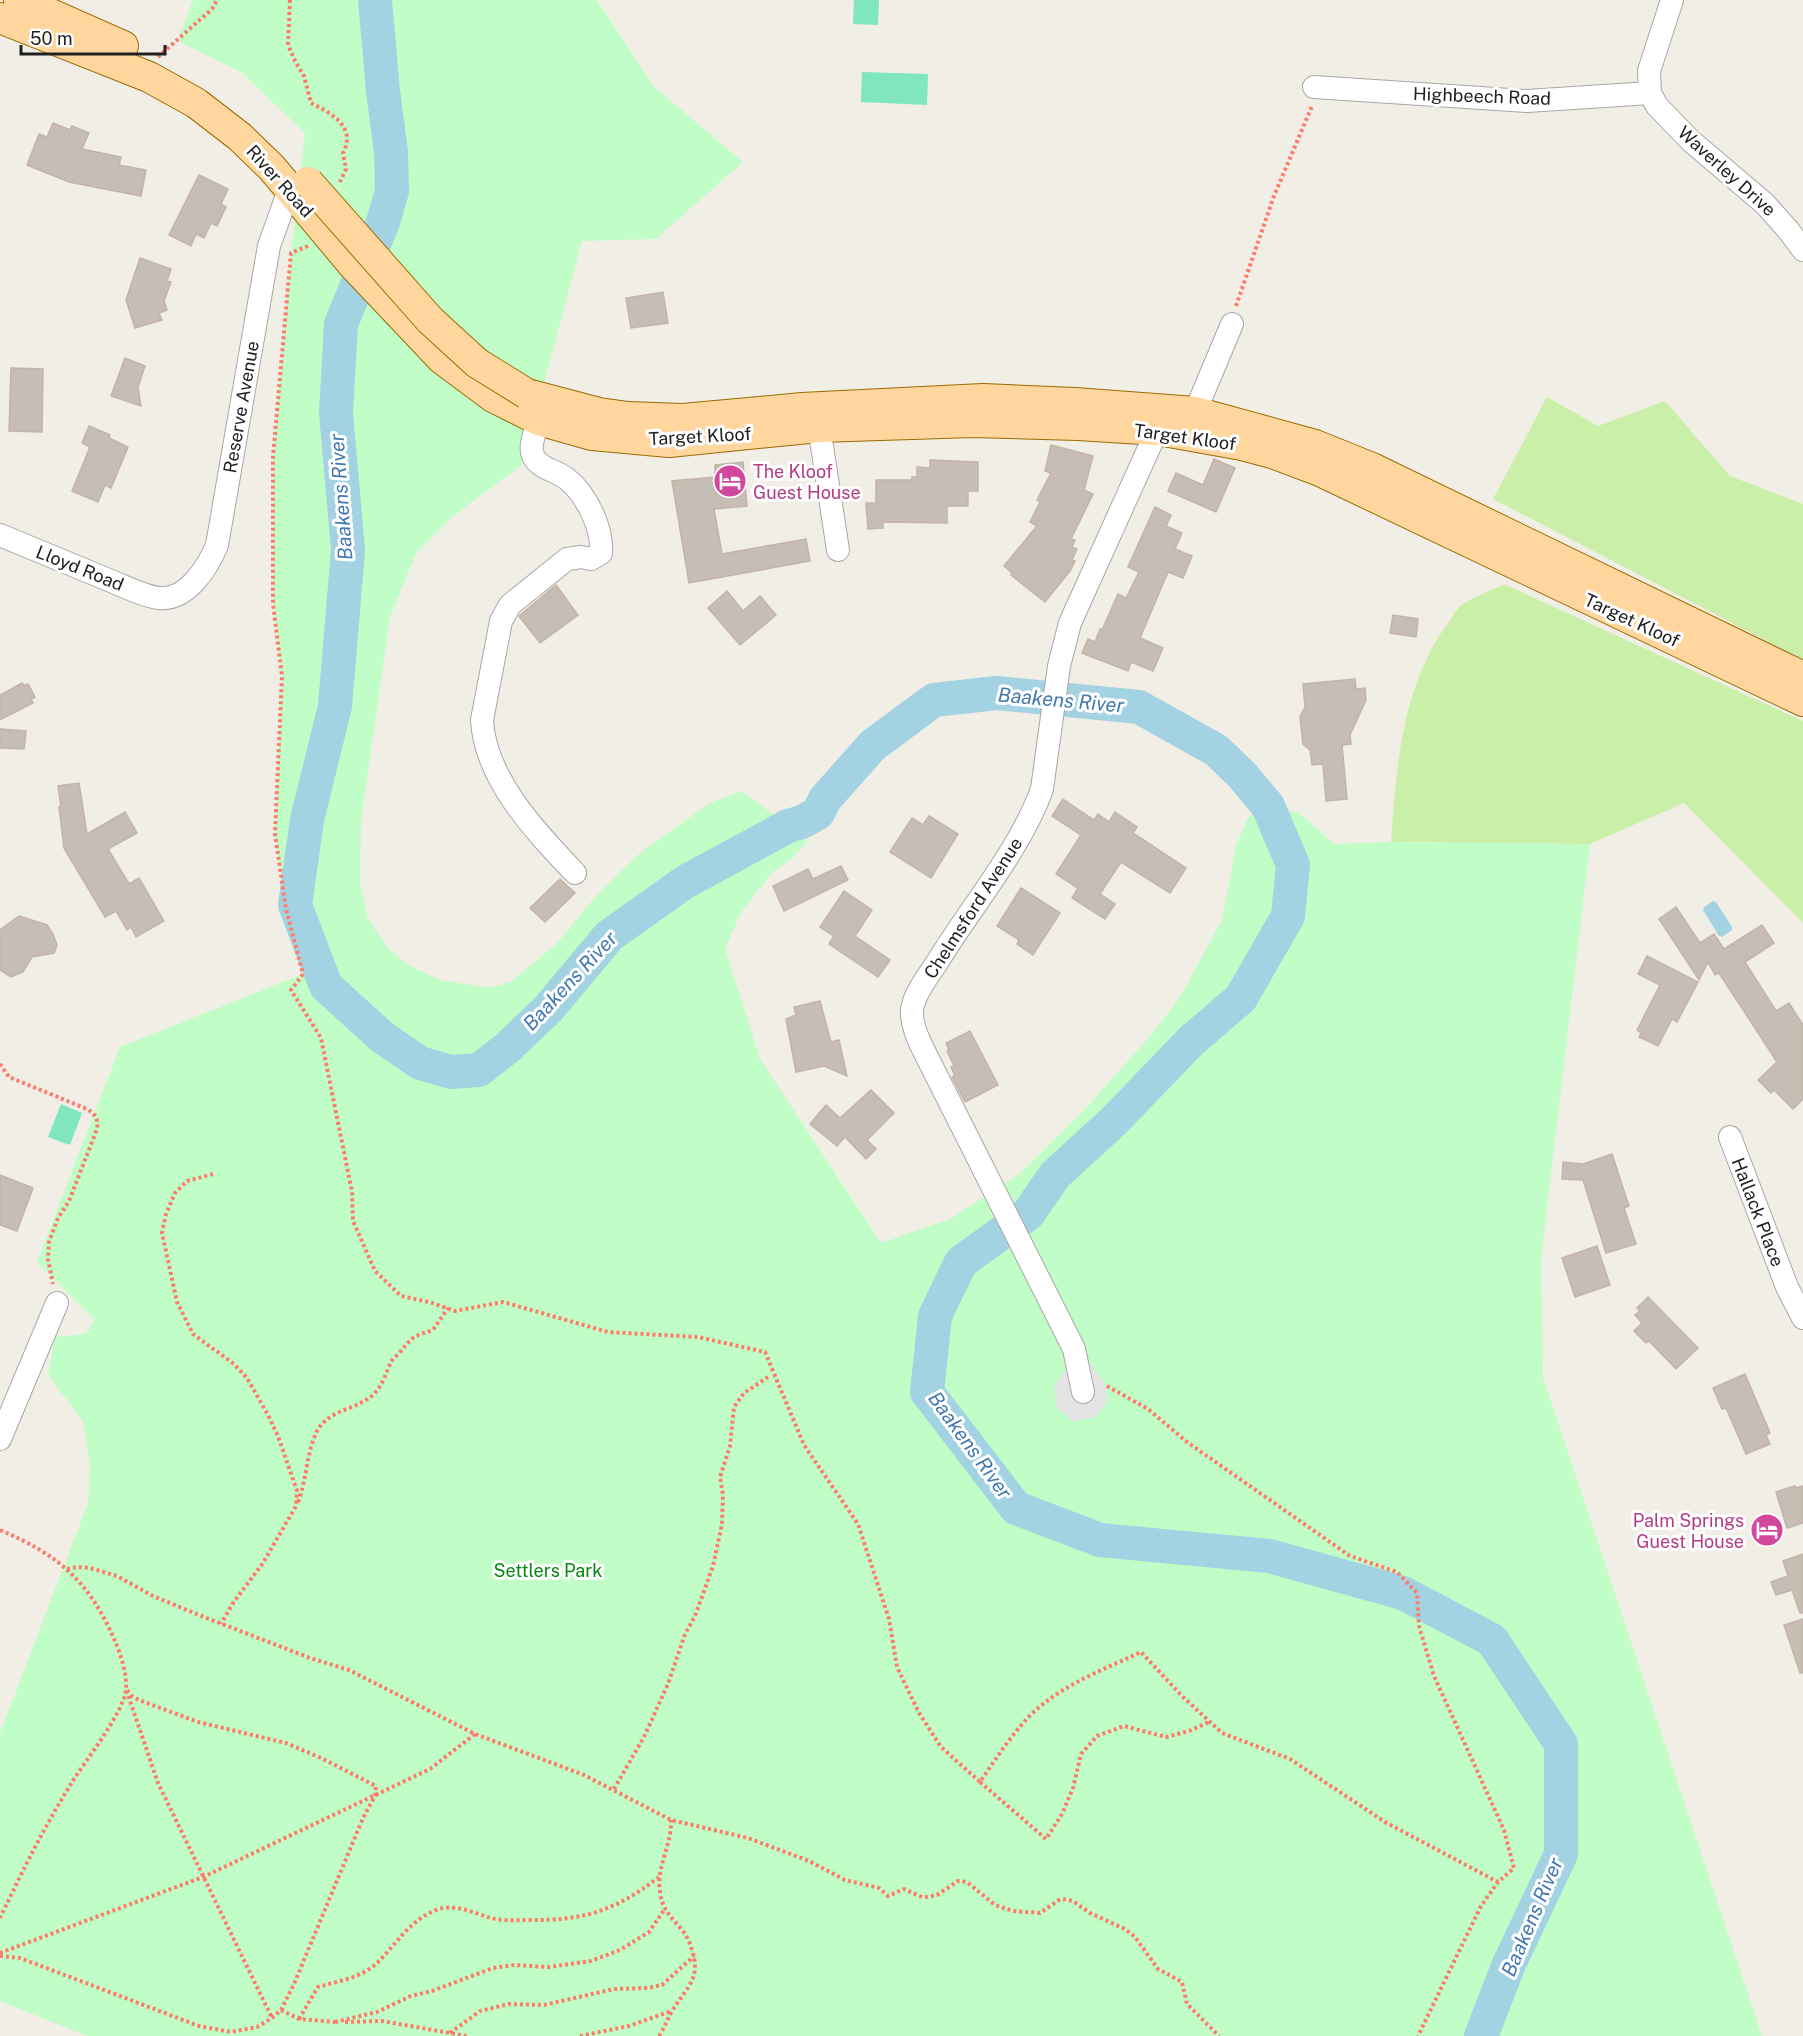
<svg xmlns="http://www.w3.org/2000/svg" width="1803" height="2036" font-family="'Public Sans',sans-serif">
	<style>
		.grass { fill: #caefa9 }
		.park { fill: #c1fdc6 }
		.pitch { fill: #7fe6bf }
		.parking { fill: #e4e4e4 }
		.water { fill: #a3d3e2 }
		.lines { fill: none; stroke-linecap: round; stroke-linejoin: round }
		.river { stroke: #a3d3e2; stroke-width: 34 }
		.building { fill: #c6bdb5; stroke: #c4b4a7; stroke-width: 1.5 }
		.minor-casing { stroke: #a7a7a7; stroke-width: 24 }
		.major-casing { stroke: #9c6a00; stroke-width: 32 }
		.path { stroke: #ff7a69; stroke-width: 4; stroke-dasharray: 3 3; stroke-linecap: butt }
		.minor { stroke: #fff; stroke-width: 22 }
		.major { stroke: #ffd69d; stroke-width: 30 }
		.major-bridge-casing { stroke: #9c6a00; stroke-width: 32; stroke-linecap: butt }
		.major-bridge { stroke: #ffd69d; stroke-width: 30 }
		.labels { text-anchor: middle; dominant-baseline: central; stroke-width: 6; stroke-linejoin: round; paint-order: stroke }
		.street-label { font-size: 18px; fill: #202020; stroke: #fff }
		.hotel-label { font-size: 18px; fill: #b23c85; stroke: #fff; text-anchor: start }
		.park-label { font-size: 18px; fill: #038910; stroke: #fff }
		.water-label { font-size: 20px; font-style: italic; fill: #4178b0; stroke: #fff }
	</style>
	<rect width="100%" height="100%" fill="#f1eee6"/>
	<g class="grass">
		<polygon points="1547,397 1598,426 1665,401 1730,476 1803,504 1803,660 1493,499"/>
		<path d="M1504,584L1803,721V923L1684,803L1590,844L1391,842C1396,769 1402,687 1446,626C1451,619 1456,609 1463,604C1475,596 1491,591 1504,584Z"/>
	</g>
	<polygon class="park" points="193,0 597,0 654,87 743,162 656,239 582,241 522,465 453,516 416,553 390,617 361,821 360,884 368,919 388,948 408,965 440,980 489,988 511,982 558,942 596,896 640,853 710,803 742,791 808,841 792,858 771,874 741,912 725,949 760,1059 881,1243 950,1219 1019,1174 1086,1108 1152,1034 1180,997 1222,920 1236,845 1249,816 1268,806 1299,813 1334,844 1391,842 1590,844 1541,1258 1543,1378 1762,2036 87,2036 0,2001 0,1733 88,1503 90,1465 83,1421 48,1375 55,1337 85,1334 95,1320 37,1262 120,1047 303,974 286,909 275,834 282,676 273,604 273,457 291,253 305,133 241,72 178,41"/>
	<g class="pitch">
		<polygon points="854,0 879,0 878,25 853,24"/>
		<polygon points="862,72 928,74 927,105 861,102"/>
		<polygon points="61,1104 82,1113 70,1145 48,1137"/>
	</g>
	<polygon class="parking" points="1087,1359 1107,1386 1106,1403 1095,1417 1073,1421 1057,1408 1054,1386 1065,1371"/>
	<polygon class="water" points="1713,901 1716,902 1732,927 1732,930 1722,937 1719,936 1703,910 1704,907"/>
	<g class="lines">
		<polyline class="river" points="375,0 383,91 391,152 392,191 383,222 341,324 336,413 348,550 335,706 307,820 295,905 326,986 382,1037 420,1063 451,1072 479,1070 507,1048 548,1009 609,936 685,882 788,826 802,822 818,813 825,799 873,745 934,700 997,693 1139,707 1216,750 1242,775 1268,806 1293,865 1288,916 1241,998 1191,1041 1114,1121 1055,1175 1028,1214 961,1262 935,1316 927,1392 1016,1508 1100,1540 1269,1556 1403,1593 1492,1640 1561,1744 1561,1854 1509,1964 1481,2036"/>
	</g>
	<g class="building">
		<polygon points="53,123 70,130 72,126 89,133 82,149 121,157 119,165 146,170 141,196 69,182 27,165 39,134 47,137"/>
		<polygon points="199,175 228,189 221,204 226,207 217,226 211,223 204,238 196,234 191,246 169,235"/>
		<polygon points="140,258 171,269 167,281 171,282 164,301 167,310 159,313 162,320 135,328 126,300"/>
		<polygon points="663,292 668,323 631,328 626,298"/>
		<polygon points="125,358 145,366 138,387 141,406 111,396"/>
		<polygon points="11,368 43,369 42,432 9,431"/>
		<polygon points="89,426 110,435 109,438 128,447 111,488 105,485 98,502 72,491 90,447 82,443"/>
		<polygon points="1051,445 1093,456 1084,490 1093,494 1071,539 1075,540 1072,547 1077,549 1072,560 1075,561 1070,571 1045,602 1011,575 1012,573 1004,566 1037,526 1030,522 1040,502 1037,500 1051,473 1045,471"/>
		<polygon points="1214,459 1235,468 1216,512 1168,491 1176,473 1203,485"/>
		<polygon points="930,460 978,462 978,491 968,491 968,506 947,506 947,523 883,522 883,528 868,529 866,503 876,503 876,480 912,480 912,477 917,477 917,467 930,468"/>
		<polygon points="743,462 747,506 714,509 722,554 806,539 810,561 689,583 672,481 715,477 715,465"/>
		<polygon points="1155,507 1171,515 1166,526 1182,533 1175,549 1192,556 1183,578 1168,572 1140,638 1163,648 1153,671 1131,662 1128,671 1082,653 1088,639 1095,642 1100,629 1102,630 1118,594 1126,598 1139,572 1128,567"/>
		<polygon points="556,585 578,615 540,643 519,616"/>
		<polygon points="727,591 743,611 760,596 776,615 740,645 708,608"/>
		<polygon points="1393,615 1418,619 1416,637 1390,633"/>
		<polygon points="1355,679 1356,689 1365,688 1366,700 1350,735 1351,744 1342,745 1347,799 1326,801 1323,764 1312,765 1310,750 1303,744 1300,717 1305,707 1303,684"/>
		<polygon points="22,683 24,686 28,684 35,697 31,699 33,703 0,720 0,695"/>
		<polygon points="0,729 26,731 24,749 0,748"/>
		<polygon points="79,783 87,834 125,812 137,833 108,849 129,884 139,878 164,921 136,937 131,927 127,930 116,911 105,917 64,848 59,807 61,807 58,786"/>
		<polygon points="1063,799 1094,820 1098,814 1109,822 1115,812 1137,827 1133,833 1186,868 1170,893 1121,862 1100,894 1115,904 1105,919 1072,898 1078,888 1056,874 1081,835 1052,816"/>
		<polygon points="929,816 958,834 931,878 890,852 912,818 923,825"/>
		<polygon points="841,866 848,880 784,911 773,886 808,869 813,879"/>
		<polygon points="560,879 575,893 545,922 530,908"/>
		<polygon points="1021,888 1060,913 1033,955 1017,944 1019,940 997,926"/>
		<polygon points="844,891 872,910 855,936 890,960 878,977 829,944 834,936 820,927"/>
		<polygon points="1676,907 1700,943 1714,934 1724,949 1762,925 1774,943 1745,962 1776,1011 1789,1003 1803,1025 1803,1099 1793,1109 1774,1090 1771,1093 1758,1080 1777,1062 1719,973 1715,975 1708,962 1699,980 1659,919"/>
		<polygon points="19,916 47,925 53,934 57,945 54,953 32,957 23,972 11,977 0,970 0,930"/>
		<polygon points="1647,956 1698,982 1677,1022 1672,1019 1658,1046 1639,1037 1641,1033 1637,1030 1660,985 1638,974"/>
		<polygon points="820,1001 831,1042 839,1040 847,1076 824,1066 796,1072 786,1019 796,1015 794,1007"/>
		<polygon points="970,1031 998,1085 965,1102 952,1077 955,1076 951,1067 954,1066 947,1051 949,1050 946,1043"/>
		<polygon points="871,1090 894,1113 867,1140 876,1149 866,1159 845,1137 837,1146 810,1124 826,1105 840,1118"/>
		<polygon points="1612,1154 1629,1206 1624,1208 1636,1244 1606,1253 1583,1180 1562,1179 1563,1162 1583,1164"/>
		<polygon points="0,1175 33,1188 17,1231 0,1225"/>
		<polygon points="1597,1246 1610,1285 1575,1297 1562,1258"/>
		<polygon points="1648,1297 1698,1348 1676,1369 1649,1341 1646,1343 1634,1331 1642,1323 1635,1315 1640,1311 1637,1308"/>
		<polygon points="1745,1374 1770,1433 1766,1435 1770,1444 1746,1454 1726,1408 1722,1409 1713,1388"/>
		<polygon points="1795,1486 1796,1488 1803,1486 1803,1523 1787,1528 1776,1492"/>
		<polygon points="1803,1554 1803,1613 1800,1613 1792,1590 1776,1595 1771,1582 1788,1576 1783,1561"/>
		<polygon points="1803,1619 1803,1673 1800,1673 1784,1625"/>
	</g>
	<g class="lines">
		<defs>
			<g id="minor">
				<polyline points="1672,0 1649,71 1650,93 1657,106 1691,141 1765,204 1789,231 1803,250"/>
				<polyline points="1314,87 1527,101 1650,93"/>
				<polyline points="1195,412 1232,324"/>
				<path d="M539,420C536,430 530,442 532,452C535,468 556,470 567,479C586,494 603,528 601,553L591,559L581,557L567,559L510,605L501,621L482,720C485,779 536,832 575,873"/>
				<polyline points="819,427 838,550"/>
				<path d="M0,535C37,550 74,566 111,581C126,587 143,596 159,598C187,601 208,567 217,545L269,246L289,190"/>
				<polyline points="1730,1137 1787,1287 1803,1318"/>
				<path d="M1083,1392L1074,1349L925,1053C918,1039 911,1024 912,1009C915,992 929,975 938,961C971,907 1021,848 1042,789L1059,666L1070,623L1163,417"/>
				<polyline points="0,1439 57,1303"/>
			</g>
			<g id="major">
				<polyline points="19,0 123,46"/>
				<polyline points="0,18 149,77 196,103 240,137 272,168 353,265 442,359 493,397 539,420 592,435 669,442 819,427 973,422 1078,425 1158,430 1242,445 1272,453 1320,471 1803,701"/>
				<polyline points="527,394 599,413 628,417 683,419 802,408 983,399 1075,403 1195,412 1315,445 1372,468 1803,677"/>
			</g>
		</defs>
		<use href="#minor" class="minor-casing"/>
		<use href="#major" class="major-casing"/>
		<g class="path">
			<path d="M290,0L288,45L296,63L304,76L311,103C331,113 357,127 343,153L346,169L340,182"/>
			<polyline points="158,57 212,9 217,0"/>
			<path d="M308,246L291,253L273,457V604L282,676L275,834L286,909L303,974L291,990L321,1038L352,1192L353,1221L375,1271L401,1296L429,1302L455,1311L503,1302L608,1332L698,1337L765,1352L804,1445L858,1524L889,1619L897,1667L919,1713L941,1747L980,1782C998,1756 1021,1719 1047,1701C1075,1680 1109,1667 1141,1652L1182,1696L1222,1733L1290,1759L1385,1822L1498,1882"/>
			<polyline points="1236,306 1274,196 1312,106"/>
			<path d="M0,1064L9,1077L87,1109C95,1114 99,1119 97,1129L69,1201L58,1218L49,1242L48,1259L53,1284"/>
			<polyline points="213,1174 187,1181 175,1193 166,1214 162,1233 177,1302 193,1334 234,1364 247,1378 268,1415 278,1436 297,1491 296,1506 263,1563 233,1603 221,1624"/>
			<polyline points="1107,1386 1148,1409 1187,1442 1350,1556 1397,1572 1417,1593 1419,1626 1434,1676 1504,1830 1514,1868 1498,1882 1481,1906 1418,2036"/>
			<path d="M298,1502C307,1479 306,1454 317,1431C329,1409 357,1410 374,1394C382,1386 386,1373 391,1362C393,1358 397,1356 400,1352C414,1335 413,1337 433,1330L448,1308"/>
			<path d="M0,1530C59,1555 89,1581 115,1641C121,1655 127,1674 126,1689C124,1713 84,1762 71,1784C44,1827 22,1872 0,1918"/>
			<polyline points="67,1569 77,1567 90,1568 117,1576 153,1596 204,1617 310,1658 349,1670 475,1734 584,1775 671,1820 748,1838 809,1861 845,1880 879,1888 888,1896 904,1889 922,1897 927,1897 937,1895 958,1881 967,1882 995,1905 1013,1911 1040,1913 1059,1900 1063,1899 1073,1901 1090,1913 1125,1929 1135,1937 1158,1969 1182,1982 1187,2004 1219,2036"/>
			<polyline points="980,1782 1046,1839 1062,1814 1073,1788 1081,1754 1097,1736 1124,1726 1166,1737 1189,1731 1209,1722"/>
			<polyline points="614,1789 644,1737 668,1684 685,1634 695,1616 713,1566 722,1524 723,1495 720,1477 730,1446 734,1407 744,1393 768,1377"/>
			<polyline points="0,1953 203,1877 430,1769 475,1734"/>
			<polyline points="0,1956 20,1958 199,2026 231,2032 257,2027 272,2018 281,2010 294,1984 363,1818 375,1796 376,1786 321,1758 286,1743 198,1722 139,1700 132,1696 126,1689 158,1783 272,2018"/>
			<polyline points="281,2010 299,2019 335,2022"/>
			<path d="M299,2019L318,1987C338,1981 361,1978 377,1963C395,1946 409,1921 434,1911C453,1902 473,1913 491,1918C503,1921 516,1920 528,1920C583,1921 615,1911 659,1877"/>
			<polyline points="335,2022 377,2012 411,1996 432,1991 493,1968 514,1965 549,1967 591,1961 620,1950 649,1932 664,1910"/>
			<polyline points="345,2022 382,2021 467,2036"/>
			<polyline points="450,2033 480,2011 509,2004 544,2005 614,1989 648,1988 662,1985 694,1956"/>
			<polyline points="580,2036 629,2026 671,2011"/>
			<path d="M659,2036C665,2027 668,2017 674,2008C688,1986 701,1978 692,1950C690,1943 687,1936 682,1930C671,1917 662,1909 660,1892C656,1867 672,1845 671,1820"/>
		</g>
		<use href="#minor" class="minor"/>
		<use href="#major" class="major"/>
		<defs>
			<polyline id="major-bridge" points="308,182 430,320 477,363 527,394"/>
		</defs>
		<use href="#major-bridge" class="major-bridge-casing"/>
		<use href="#major-bridge" class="major-bridge"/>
	</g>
	<defs>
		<symbol id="hotel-disc" viewBox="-11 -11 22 22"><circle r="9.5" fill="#d1479c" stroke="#fff"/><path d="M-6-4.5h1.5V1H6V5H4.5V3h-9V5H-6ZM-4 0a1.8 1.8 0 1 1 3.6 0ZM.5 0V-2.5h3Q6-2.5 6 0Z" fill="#fff"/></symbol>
	</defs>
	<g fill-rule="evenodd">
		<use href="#hotel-disc" x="711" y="462" width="38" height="38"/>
		<use href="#hotel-disc" x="1748" y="1511" width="38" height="38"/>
	</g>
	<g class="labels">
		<g class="street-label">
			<text transform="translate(1482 96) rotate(2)">Highbeech Road</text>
			<text transform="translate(1727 171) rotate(42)">Waverley Drive</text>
			<text transform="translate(280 181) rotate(48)">River Road</text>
			<text transform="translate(241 407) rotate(-80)">Reserve Avenue</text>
			<text transform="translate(700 436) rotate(-3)">Target Kloof</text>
			<text transform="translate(1185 437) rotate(8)">Target Kloof</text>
			<text transform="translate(80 568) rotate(22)">Lloyd Road</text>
			<text transform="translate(1632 620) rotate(25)">Target Kloof</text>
			<text transform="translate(973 908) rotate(-57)">Chelmsford Avenue</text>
			<text transform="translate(1758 1212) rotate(69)">Hallack Place</text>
		</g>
		<g class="hotel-label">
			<text x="753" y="471">The Kloof<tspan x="753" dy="21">Guest House</tspan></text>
			<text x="1744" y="1520" text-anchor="end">Palm Springs<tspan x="1744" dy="21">Guest House</tspan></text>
		</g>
		<g class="park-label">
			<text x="548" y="1570">Settlers Park</text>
		</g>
		<g class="water-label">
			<text transform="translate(341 497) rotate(-94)">Baakens River</text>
			<text transform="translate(1061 700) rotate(5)">Baakens River</text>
			<text transform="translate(570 981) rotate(-47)">Baakens River</text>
			<text transform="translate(970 1445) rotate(54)">Baakens River</text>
			<text transform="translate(1532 1917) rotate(-67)">Baakens River</text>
		</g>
	</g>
	<path d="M21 45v9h144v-9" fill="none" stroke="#202020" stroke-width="3"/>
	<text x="30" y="45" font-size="18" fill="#202020" stroke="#ffffff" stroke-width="4.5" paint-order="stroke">50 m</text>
</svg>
